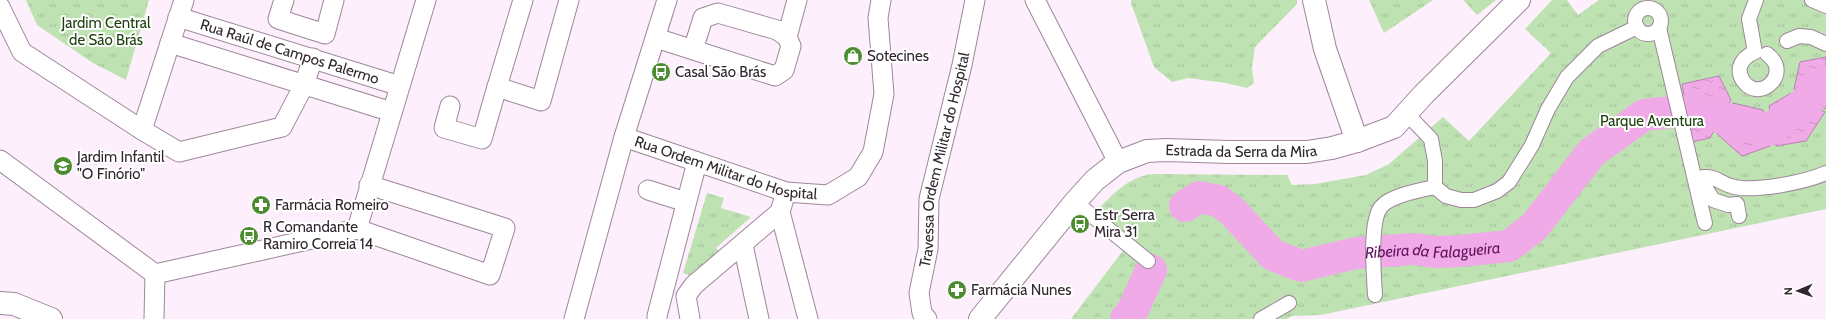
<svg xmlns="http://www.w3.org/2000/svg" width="1826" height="319" font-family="Cabin,sans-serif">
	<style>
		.grass { fill: url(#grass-tufts) }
		.water { fill: url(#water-ripples); stroke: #b782b0 }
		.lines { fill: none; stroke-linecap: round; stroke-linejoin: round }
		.river { stroke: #f1aae8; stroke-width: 32 }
		.pedestrian-casing { stroke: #9e869a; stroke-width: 16 }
		.minor-casing { stroke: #9e869a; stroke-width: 21 }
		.tertiary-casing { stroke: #9e869a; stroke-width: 24 }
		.pedestrian { stroke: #fff; stroke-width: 14 }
		.minor { stroke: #fff; stroke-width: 19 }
		.tertiary { stroke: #fff; stroke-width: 22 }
		.labels { text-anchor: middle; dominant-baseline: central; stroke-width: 4; stroke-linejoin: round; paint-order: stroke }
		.park-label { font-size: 15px; fill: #1d400e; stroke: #fff }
		.street-label { font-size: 15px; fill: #2f262e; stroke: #fff }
		.poi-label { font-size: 15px; fill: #2f262e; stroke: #fff; text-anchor: start }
		.water-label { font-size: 16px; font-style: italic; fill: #65135f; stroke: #fff }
	</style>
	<defs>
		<pattern id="grass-tufts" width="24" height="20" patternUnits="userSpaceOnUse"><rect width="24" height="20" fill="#bfe2b3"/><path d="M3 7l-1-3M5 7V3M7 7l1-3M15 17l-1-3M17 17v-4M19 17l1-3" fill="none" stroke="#a4c29a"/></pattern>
		<pattern id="water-ripples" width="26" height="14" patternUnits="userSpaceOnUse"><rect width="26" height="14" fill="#f1aae8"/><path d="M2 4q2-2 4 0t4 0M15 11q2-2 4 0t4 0" fill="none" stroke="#cf92c7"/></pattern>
	</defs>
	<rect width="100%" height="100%" fill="#feeffc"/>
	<g class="grass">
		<polygon points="26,0 149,0 126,80 93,63 37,25"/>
		<polygon points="1131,0 1297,0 1297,4 1255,47 1252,68 1254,83 1247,88 1226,83 1188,78 1172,82 1154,67 1131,3"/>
		<polygon points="1369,0 1433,0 1384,33"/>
		<polygon points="1463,0 1496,0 1477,15"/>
		<path d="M1552,0H1567L1578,15L1599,0H1826V209L1321,315L1292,316L1286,319H1071L1125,248L1096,225L1104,211L1100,207C1115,192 1130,177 1152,174L1287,175L1292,185L1315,184L1366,175L1389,164L1443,117L1469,141L1551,53L1525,29Z"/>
		<polygon points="707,193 724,198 721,208 751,217 716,248 719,251 691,276 683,273"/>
	</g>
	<g class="water">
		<polygon points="1826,57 1826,107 1825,109 1794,89 1800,62"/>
		<polygon points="1719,76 1731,100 1710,138 1692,142 1682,84"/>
		<polygon points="1791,93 1825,112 1806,141 1776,146 1769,106"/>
		<polygon points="1733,103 1763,110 1770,146 1742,156 1717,134"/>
	</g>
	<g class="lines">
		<g class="river">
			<path id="s1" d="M1185,206L1199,197L1219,201L1232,211L1273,255L1301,266L1356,253L1416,249L1435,252L1460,251L1509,246L1534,227L1592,152L1644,115L1693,110L1769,130L1807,101L1826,82"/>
			<polyline points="1126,319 1132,312 1151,270"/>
		</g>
		<defs>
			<g id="pedestrian">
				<path d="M1756,0L1749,19L1755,52C1748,55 1742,59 1740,67C1739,72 1740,77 1744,82C1760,103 1793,73 1767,54"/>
				<polyline points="1812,0 1826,6"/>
				<circle cx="1648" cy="21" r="13"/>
				<polyline points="1659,28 1705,223"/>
				<polyline points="1787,41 1799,36 1811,37 1826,44"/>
				<polyline points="1406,113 1431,139 1435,161 1435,187"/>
				<polyline points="1075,202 1148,261"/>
				<path d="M1739,216L1737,204L1728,205L1713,200L1703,183V177C1716,176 1720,183 1731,186C1753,193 1806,182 1826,173"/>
				<path d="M1375,295C1374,276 1369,222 1381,207C1391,195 1421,190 1435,187L1446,196L1461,200H1474L1497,191L1509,182L1532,145L1548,109L1567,77L1598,46L1637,27"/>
				<polyline points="1261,319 1289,303"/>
			</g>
			<g id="minor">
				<polyline points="284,0 278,19 325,34 334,0"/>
				<polyline points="523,0 497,87 541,101 569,0"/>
				<polyline points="1035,0 1118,162"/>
				<polyline points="0,7 22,52 142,130 179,152 282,127 304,85 313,58"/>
				<path id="s2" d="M178,17L400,86"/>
				<polyline points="787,37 797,0"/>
				<polyline points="656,38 775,76 784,70 791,46 787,37 777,30 718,13 703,18 693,50"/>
				<polyline points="170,43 392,112"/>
				<polyline points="450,106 444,128 482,139 497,87"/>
				<polyline points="142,130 184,0"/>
				<path id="s3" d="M624,137L786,192L828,195L858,177L873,152L884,94L878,18L881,0"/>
				<polyline points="0,160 155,274"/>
				<polyline points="648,190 686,202"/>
				<polyline points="780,212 808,319"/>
				<polyline points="357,229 490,275 505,228 369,185"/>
				<polyline points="743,245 759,319"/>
				<polyline points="155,274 357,229 426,0"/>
				<polyline points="154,319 155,274"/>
				<polyline points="574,319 624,137 667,0"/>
				<polyline points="657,319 657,316 697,162"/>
				<polyline points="690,319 686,296 694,285 780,212 786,192"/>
				<path id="s4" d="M927,319L922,313L919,293L928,249L929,199L962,65L975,0"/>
			</g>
			<g id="tertiary">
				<polyline points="1314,0 1325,49 1357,141"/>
				<polyline points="0,303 14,304 51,319"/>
				<path id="s5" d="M980,319L1075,202L1095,180L1118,162L1147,151L1166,150L1228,152H1307L1332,148L1357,141L1394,127L1424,94L1519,0"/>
			</g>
		</defs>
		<use href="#pedestrian" class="pedestrian-casing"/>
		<use href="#minor" class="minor-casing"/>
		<use href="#tertiary" class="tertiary-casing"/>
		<use href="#pedestrian" class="pedestrian"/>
		<use href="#minor" class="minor"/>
		<use href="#tertiary" class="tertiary"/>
	</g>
	<defs>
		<symbol id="shop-disc" viewBox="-11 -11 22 22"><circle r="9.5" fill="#4a8c2f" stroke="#fff"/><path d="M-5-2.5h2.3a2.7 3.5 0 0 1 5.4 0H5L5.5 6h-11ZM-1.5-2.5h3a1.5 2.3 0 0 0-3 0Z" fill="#fff"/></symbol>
		<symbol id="bus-disc" viewBox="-11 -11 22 22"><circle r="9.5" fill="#4a8c2f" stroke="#fff"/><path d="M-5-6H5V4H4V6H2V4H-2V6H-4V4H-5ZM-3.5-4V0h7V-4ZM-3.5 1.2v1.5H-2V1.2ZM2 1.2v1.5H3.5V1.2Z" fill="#fff"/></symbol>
		<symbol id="school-disc" viewBox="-11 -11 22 22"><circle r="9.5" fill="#4a8c2f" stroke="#fff"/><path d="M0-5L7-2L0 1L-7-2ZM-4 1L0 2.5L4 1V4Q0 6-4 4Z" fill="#fff"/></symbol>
		<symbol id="pharmacy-disc" viewBox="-11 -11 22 22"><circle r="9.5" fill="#4a8c2f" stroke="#fff"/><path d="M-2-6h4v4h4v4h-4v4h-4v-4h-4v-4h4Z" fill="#fff"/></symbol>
	</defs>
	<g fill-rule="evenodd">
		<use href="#shop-disc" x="842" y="45" width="22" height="22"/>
		<use href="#bus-disc" x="650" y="61" width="22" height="22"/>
		<use href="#school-disc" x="52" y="155" width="22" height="22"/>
		<use href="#pharmacy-disc" x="250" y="194" width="22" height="22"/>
		<use href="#bus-disc" x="1069" y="213" width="22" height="22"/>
		<use href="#bus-disc" x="238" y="225" width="22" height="22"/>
		<use href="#pharmacy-disc" x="946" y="279" width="22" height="22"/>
	</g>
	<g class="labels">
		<g class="park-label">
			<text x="106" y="23">Jardim Central<tspan x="106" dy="17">de São Brás</tspan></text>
			<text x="1652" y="121">Parque Aventura</text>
		</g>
		<g class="street-label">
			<text stroke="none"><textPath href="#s2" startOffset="117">Rua Raúl de Campos Palermo</textPath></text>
			<text stroke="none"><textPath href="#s5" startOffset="335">Estrada da Serra da Mira</textPath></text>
			<text stroke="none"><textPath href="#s4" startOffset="164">Travessa Ordem Militar do Hospital</textPath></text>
			<text stroke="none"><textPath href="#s3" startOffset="107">Rua Ordem Militar do Hospital</textPath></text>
		</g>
		<g class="poi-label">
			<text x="867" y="56">Sotecines</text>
			<text x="675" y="72">Casal São Brás</text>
			<text x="77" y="157">Jardim Infantil<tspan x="77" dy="17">"O Finório"</tspan></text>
			<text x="275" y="205">Farmácia Romeiro</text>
			<text x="1094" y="215">Estr Serra<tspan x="1094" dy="17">Mira 31</tspan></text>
			<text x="263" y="227">R Comandante<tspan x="263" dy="17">Ramiro Correia 14</tspan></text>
			<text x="971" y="290">Farmácia Nunes</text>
		</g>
		<g class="water-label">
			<text stroke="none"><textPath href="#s1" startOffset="277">Ribeira da Falagueira</textPath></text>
		</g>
	</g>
	<g transform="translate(1798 291) rotate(268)" stroke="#ffffff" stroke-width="3" paint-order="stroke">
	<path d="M0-3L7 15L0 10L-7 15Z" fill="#2f262e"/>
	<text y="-6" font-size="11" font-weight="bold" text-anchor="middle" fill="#2f262e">N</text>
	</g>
</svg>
